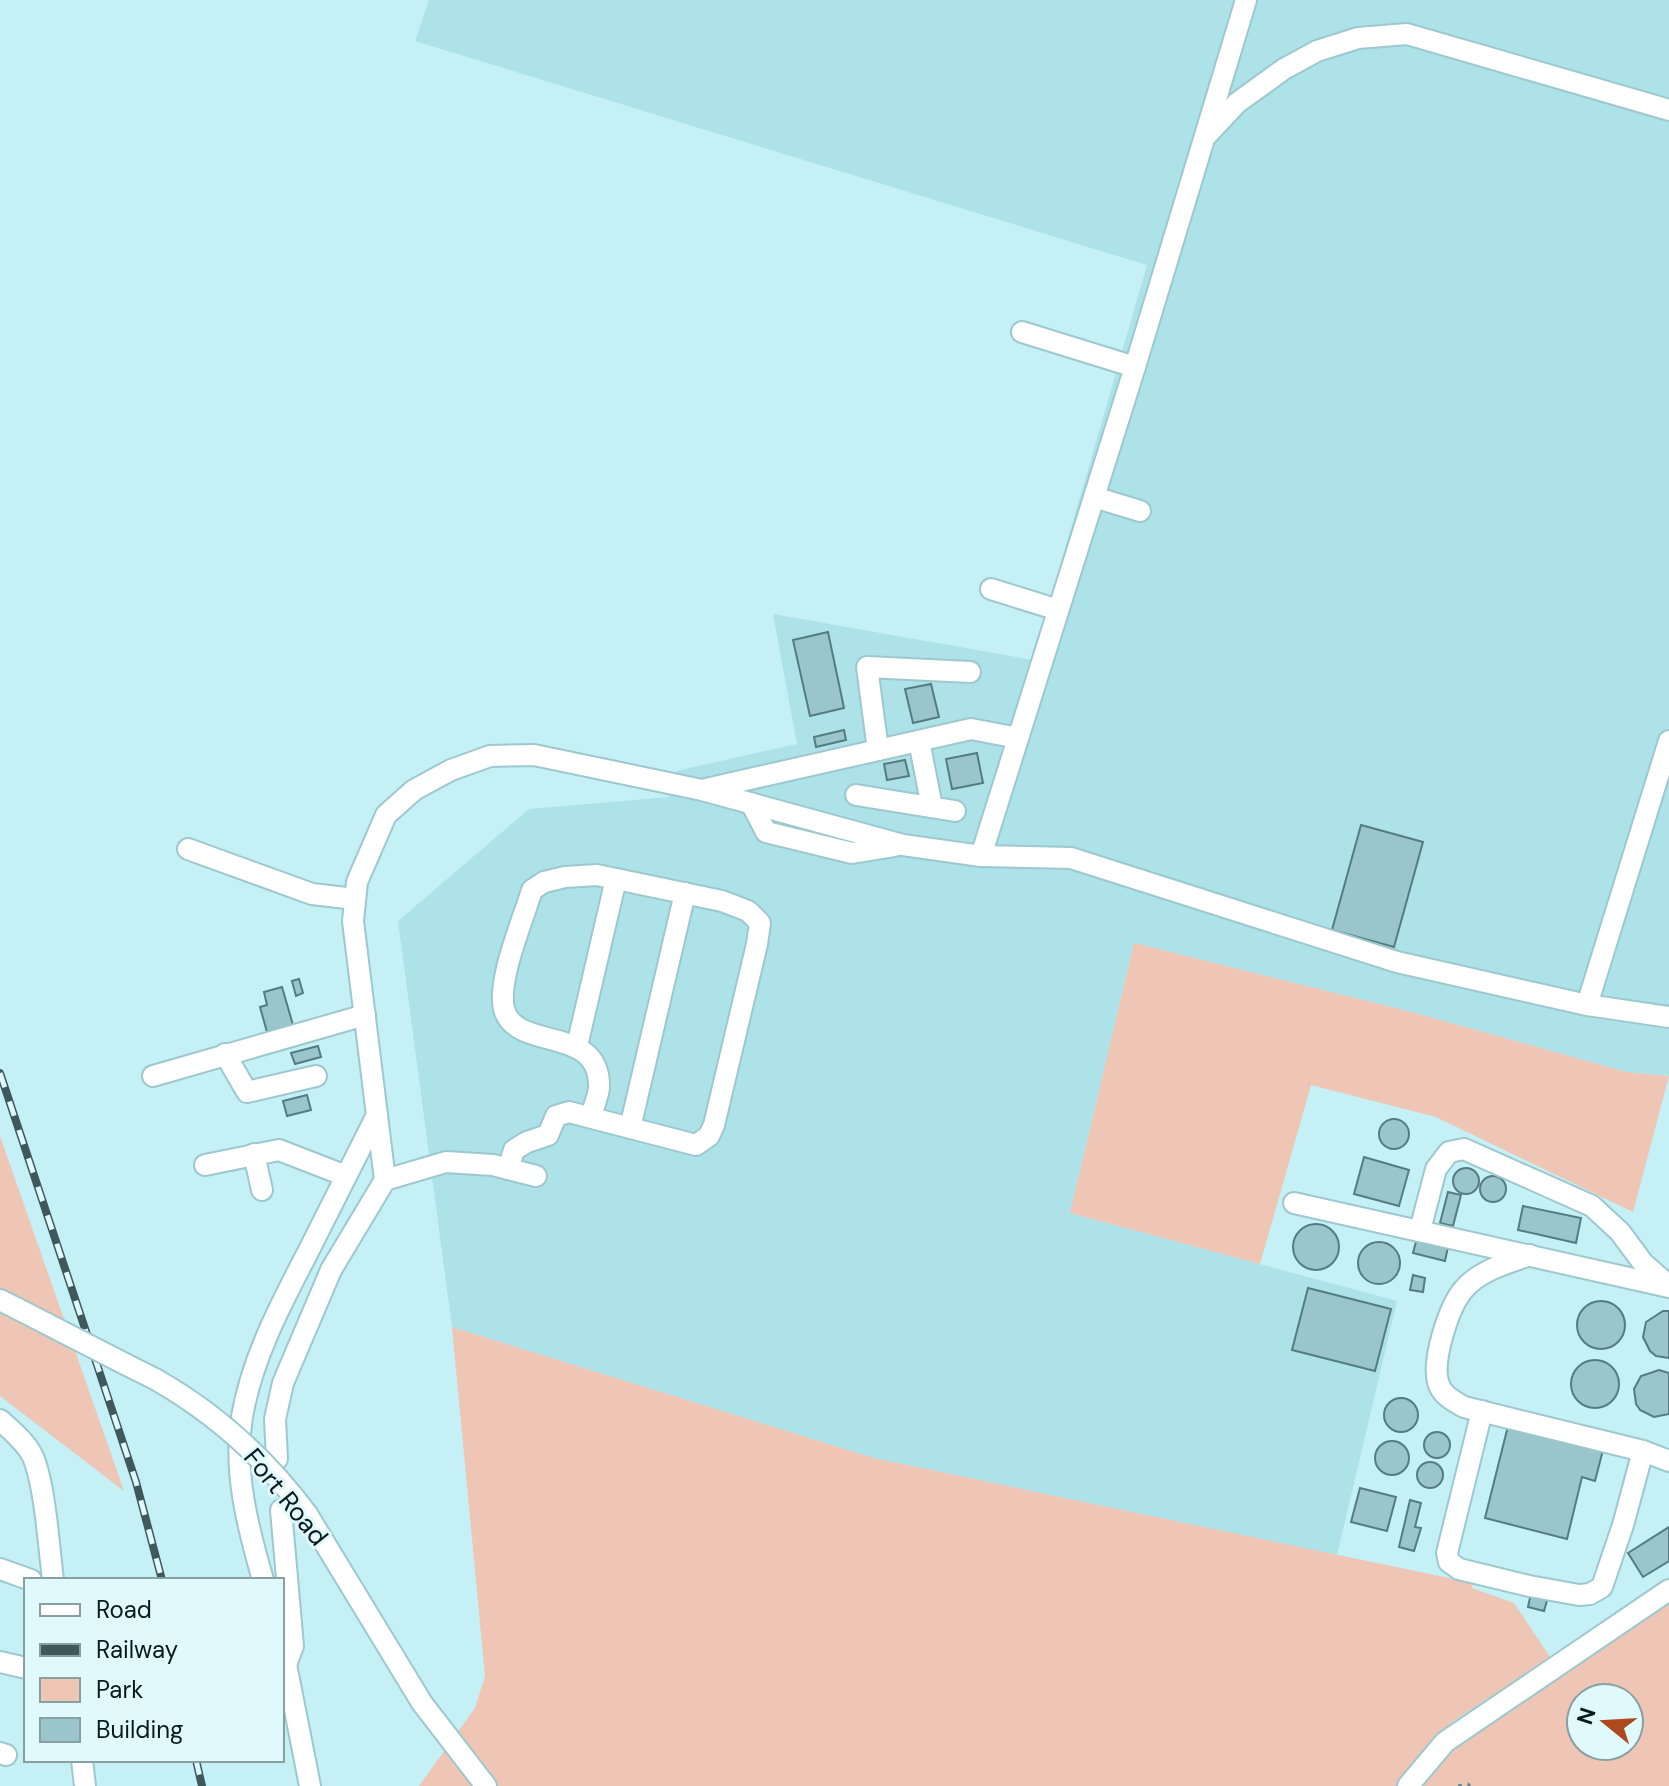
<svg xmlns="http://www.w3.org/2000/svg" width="1669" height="1786" font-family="'DM Sans',sans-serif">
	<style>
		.built { fill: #ade2e9 }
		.green { fill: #efc5b5; fill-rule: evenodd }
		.building { fill: #9ac5cb; stroke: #547c82; stroke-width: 2 }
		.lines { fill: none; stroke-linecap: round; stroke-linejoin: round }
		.minor-casing { stroke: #9dc8ce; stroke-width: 24 }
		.path { stroke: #668589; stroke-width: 3; stroke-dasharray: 4 6; stroke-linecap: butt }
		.minor { stroke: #fff; stroke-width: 20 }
		.rail-casing { stroke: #40585c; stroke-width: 8 }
		.rail { stroke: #dff9fd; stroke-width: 5; stroke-dasharray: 15; stroke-linecap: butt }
		.minor-bridge-casing { stroke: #9dc8ce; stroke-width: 24; stroke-linecap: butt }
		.minor-bridge { stroke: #fff; stroke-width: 20 }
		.labels { text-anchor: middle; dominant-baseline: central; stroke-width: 6; stroke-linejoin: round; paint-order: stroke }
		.street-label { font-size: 26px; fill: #091a1d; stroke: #dff9fd }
	</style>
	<rect width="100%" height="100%" fill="#c4f0f6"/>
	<polygon class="built" points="429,0 1669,0 1669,1076 1627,1072 1408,1011 1134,943 1070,1213 1397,1301 1337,1555 874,1458 452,1327 398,921 529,809 669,797 676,771 797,744 773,614 1033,660 1147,265 415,41"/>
	<g class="green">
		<polygon points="1134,943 1408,1011 1627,1072 1669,1076 1633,1212 1436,1117 1311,1085 1260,1264 1070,1213"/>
		<polygon points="0,1136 124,1491 0,1396"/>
		<path d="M452,1327L874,1458L1473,1583L1472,1588L1514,1603L1550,1657L1452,1722L1412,1769L1423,1776L1466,1740L1669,1604V1786H419L475,1708L485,1676ZM1581,1698H1629V1746H1581Z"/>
	</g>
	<g class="building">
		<polygon points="828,632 844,708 810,716 793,640"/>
		<polygon points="931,684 939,717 913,723 905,689"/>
		<polygon points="844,730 846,740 816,747 814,737"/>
		<polygon points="977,753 983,783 952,789 946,759"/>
		<polygon points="905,760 909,776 887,780 884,764"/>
		<polygon points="1361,825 1423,842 1394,947 1332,930"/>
		<polygon points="299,979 303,993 296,996 292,981"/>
		<polygon points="282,987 293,1025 267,1032 260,1007 267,1005 264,992"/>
		<polygon points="318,1046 321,1057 295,1064 291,1053"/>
		<polygon points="307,1095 311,1110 287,1116 283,1101"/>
		<circle cx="1394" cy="1134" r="15"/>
		<polygon points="1364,1157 1409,1170 1399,1206 1354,1194"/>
		<circle cx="1466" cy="1181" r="13"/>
		<circle cx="1493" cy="1189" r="13"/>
		<polygon points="1448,1192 1461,1195 1453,1226 1440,1223"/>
		<polygon points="1523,1206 1581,1218 1576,1243 1518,1230"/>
		<circle cx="1316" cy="1247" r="23"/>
		<polygon points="1418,1234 1449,1242 1445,1261 1413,1253"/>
		<circle cx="1379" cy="1263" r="21"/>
		<polygon points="1413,1275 1425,1278 1423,1292 1410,1290"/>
		<polygon points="1308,1288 1391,1309 1375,1371 1292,1350"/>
		<circle cx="1601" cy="1325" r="24"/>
		<polygon points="1663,1311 1669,1311 1669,1358 1656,1356 1650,1351 1643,1337 1646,1322"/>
		<circle cx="1595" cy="1384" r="24"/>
		<polygon points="1659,1370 1669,1373 1669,1414 1654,1417 1640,1410 1636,1404 1634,1389 1641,1376"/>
		<circle cx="1401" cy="1415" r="17"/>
		<polygon points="1509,1422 1604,1446 1595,1481 1582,1477 1567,1539 1485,1518"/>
		<circle cx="1437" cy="1445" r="13"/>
		<circle cx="1392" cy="1458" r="17"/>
		<circle cx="1430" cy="1475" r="13"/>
		<polygon points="1360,1488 1396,1497 1387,1531 1351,1522"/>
		<polygon points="1410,1500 1421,1503 1415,1527 1421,1528 1414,1551 1399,1547"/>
		<polygon points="1669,1527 1669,1561 1643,1577 1628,1553"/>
		<polygon points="1531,1593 1548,1597 1544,1611 1528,1607"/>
	</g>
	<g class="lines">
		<defs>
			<g id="minor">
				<polyline points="1207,135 1237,103 1284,69 1317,51 1358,38 1407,34 1669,110"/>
				<polyline points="1022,332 1135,367"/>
				<polyline points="1094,497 1140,511"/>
				<polyline points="991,589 1058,610"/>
				<polyline points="919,741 932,807"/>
				<polyline points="878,750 867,667 970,672"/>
				<polyline points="706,789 971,729 1018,738"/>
				<polyline points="856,795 955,811"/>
				<polyline points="751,803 766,832 852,853 895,846"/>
				<polyline points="188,849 312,894 355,899"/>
				<polyline points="981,856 1135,367 1246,0"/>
				<polyline points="1587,1005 1669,741"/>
				<polyline points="577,1046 616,879"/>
				<polyline points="225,1054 247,1092 316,1076"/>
				<polyline points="153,1076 365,1015"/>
				<polyline points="630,1128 685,893"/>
				<polyline points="254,1154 262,1190"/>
				<polyline points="205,1165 279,1150 346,1176"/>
				<path d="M508,1169L514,1150L527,1142L548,1135L556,1116L569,1112L696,1145L709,1136L714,1125L757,944L760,923L748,911L722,901L597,875L565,877L544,882L532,890C523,920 497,980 504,1009C516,1053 601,1023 599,1088C598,1097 593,1108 591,1117"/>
				<polyline points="385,1180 353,921 357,882 386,815 414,790 451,770 490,756 534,755 702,790 903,845 981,856 1071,858 1397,962 1587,1005 1669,1017"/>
				<polyline points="1294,1203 1669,1287"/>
				<polyline points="1420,1230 1436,1169 1449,1152 1464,1149 1592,1206 1620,1232 1643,1263 1669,1286"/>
				<path d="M1530,1255C1508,1263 1480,1270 1464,1289C1449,1306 1432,1359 1438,1382C1441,1395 1454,1401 1464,1407L1643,1451L1669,1461"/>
				<polyline points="0,1300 18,1309"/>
				<polyline points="127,1365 155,1379"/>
				<polyline points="1482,1411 1447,1553 1449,1562 1459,1569 1529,1586 1579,1595 1590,1594 1602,1587 1623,1525 1643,1451"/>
				<path d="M0,1420C11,1430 27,1443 33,1457C45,1485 49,1548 53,1580"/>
				<polyline points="277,1459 275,1419 283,1383 331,1270 385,1180 446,1162 493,1165 536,1176"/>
				<polyline points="281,1510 293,1646 287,1662"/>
				<polyline points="307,1514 422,1703 486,1786"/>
				<polyline points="0,1569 31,1580"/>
				<path d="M263,1580C248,1528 233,1471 242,1417C252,1358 281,1304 308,1252C331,1206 354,1161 377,1115"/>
				<polyline points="283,1649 310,1786"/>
				<polyline points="0,1662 26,1668"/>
				<polyline points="0,1753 6,1755"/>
				<polyline points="82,1760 85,1786"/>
				<polyline points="1408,1786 1445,1742 1669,1590"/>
			</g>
		</defs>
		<use href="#minor" class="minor-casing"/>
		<polyline class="path" points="1458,1786 1468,1784 1470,1786"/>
		<use href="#minor" class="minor"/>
		<defs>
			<g id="rail">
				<polyline points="0,1073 136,1482 162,1580"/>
				<polyline points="196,1760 202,1786"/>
			</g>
		</defs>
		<use href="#rail" class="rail-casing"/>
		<use href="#rail" class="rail"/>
		<defs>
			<g id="minor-bridge">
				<polyline points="18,1309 127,1365"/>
				<path d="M155,1379C215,1413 266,1459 307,1514"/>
			</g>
		</defs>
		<use href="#minor-bridge" class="minor-bridge-casing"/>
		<use href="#minor-bridge" class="minor-bridge"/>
	</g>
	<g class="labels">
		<g class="street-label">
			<text transform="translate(286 1497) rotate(51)">Fort Road</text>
		</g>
	</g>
	<rect x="24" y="1578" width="260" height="184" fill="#dff9fd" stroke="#89a0a3" stroke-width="2"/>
	<rect x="40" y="1604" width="40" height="12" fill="#ffffff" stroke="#89a0a3" stroke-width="2"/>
	<text x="96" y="1618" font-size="24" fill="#091a1d">Road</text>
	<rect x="40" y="1644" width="40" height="12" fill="#40585c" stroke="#89a0a3" stroke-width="2"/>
	<text x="96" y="1658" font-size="24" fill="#091a1d">Railway</text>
	<rect x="40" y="1678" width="40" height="24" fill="#efc5b5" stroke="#89a0a3" stroke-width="2"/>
	<text x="96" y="1698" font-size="24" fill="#091a1d">Park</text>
	<rect x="40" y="1718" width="40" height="24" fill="#9ac5cb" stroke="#89a0a3" stroke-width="2"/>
	<text x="96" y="1738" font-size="24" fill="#091a1d">Building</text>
	<g transform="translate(1605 1722) rotate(288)"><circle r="38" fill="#dff9fd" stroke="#89a0a3" stroke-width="2"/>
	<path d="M0-6L14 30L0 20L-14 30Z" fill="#ae481d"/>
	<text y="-12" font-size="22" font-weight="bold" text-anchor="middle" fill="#091a1d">N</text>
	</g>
</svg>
